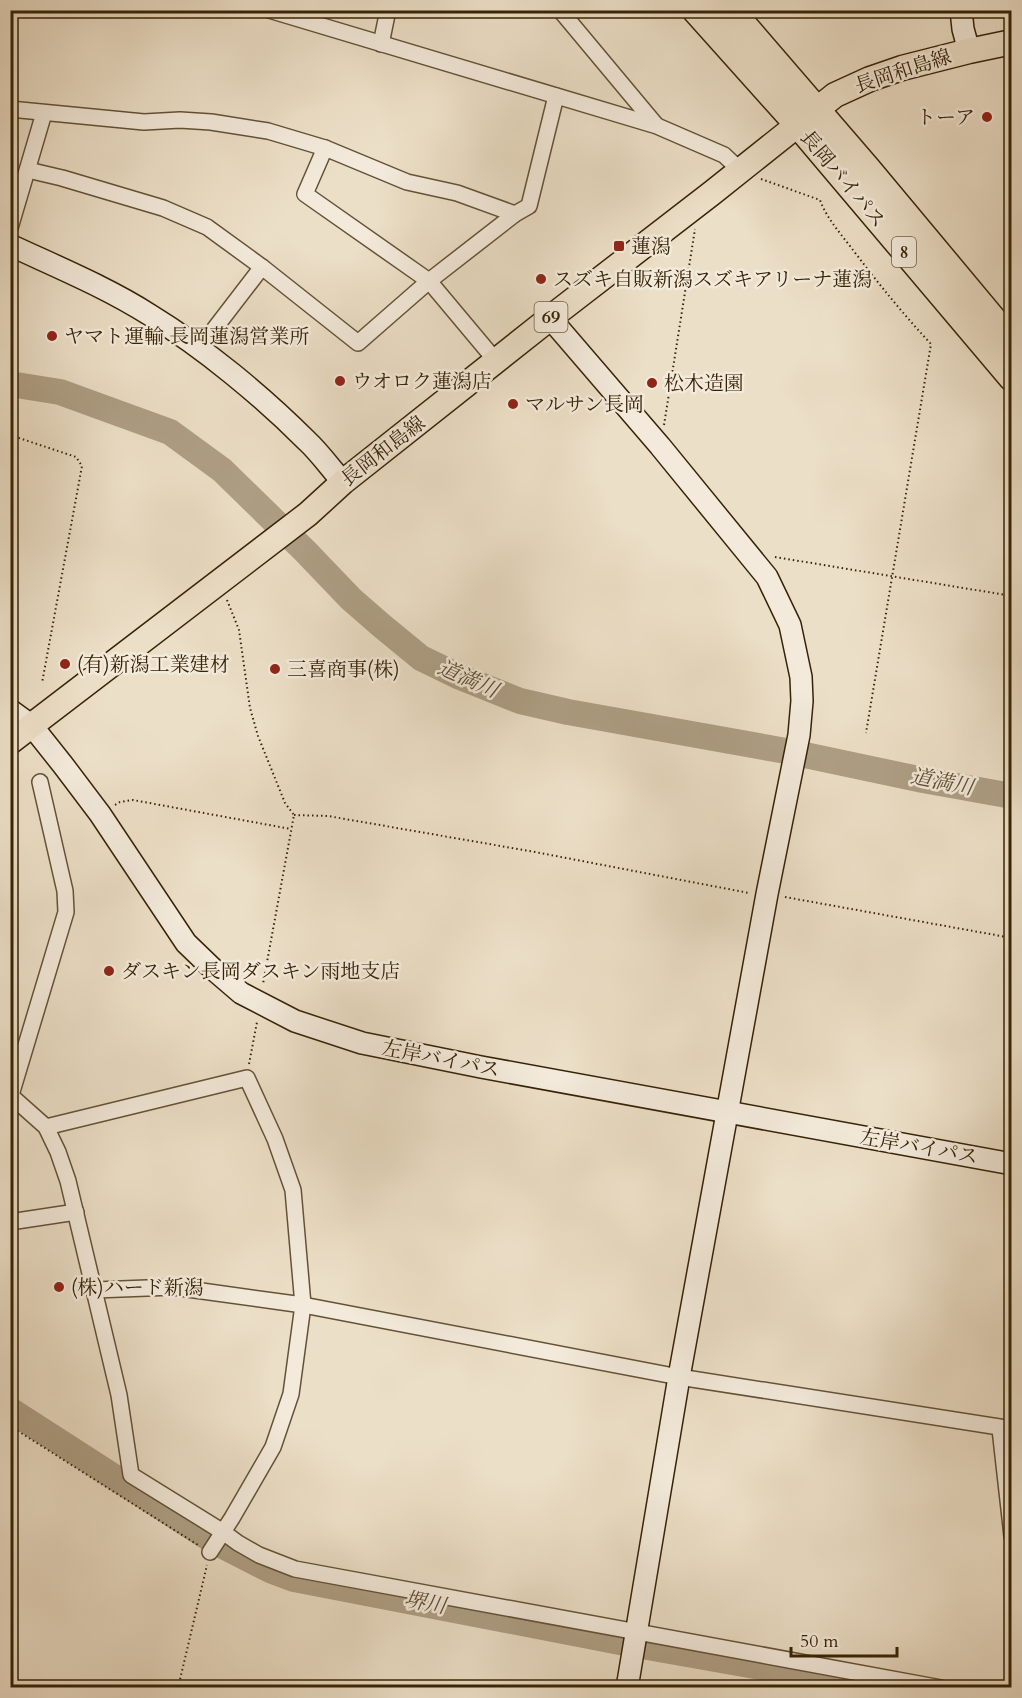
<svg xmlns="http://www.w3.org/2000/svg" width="1022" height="1698" font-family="Cardo,'Noto Serif JP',serif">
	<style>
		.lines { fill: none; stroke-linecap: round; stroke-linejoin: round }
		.river { stroke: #ae9f85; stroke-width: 26 }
		.street-casing { stroke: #645236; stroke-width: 18 }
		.secondary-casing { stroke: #362305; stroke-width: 24 }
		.primary-casing { stroke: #362305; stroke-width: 27 }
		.highway-casing { stroke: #362305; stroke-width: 30 }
		.path { stroke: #362305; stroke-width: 2; stroke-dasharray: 1.5 3; stroke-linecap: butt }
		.street { stroke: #f3eadb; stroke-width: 15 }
		.secondary { stroke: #f3eadb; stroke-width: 21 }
		.primary { stroke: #ecdfc7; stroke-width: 24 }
		.highway { stroke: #ecdfc7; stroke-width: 27 }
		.poi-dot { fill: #8f2418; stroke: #f3eadb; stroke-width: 2 }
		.labels { text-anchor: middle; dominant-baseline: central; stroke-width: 5; stroke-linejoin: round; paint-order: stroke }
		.shield { fill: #f3eadb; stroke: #6f5f45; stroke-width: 1.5 }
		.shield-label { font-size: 18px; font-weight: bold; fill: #362305 }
		.street-label { font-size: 20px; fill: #362305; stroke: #f3eadb }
		.poi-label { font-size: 20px; fill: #362305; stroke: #f3eadb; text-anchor: start }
		.water-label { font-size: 21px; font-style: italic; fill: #604e32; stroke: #f3eadb }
	</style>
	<rect width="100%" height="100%" fill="#ecdfc7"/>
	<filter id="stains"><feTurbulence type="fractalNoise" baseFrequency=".00333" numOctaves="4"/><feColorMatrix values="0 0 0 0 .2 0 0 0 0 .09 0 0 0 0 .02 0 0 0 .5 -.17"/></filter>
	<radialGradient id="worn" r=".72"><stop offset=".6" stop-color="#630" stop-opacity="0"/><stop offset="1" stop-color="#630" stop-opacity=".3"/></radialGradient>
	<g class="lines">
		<g class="river">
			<polyline points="10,384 60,392 170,432 222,470 305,551 351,599 382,626 421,658 460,677 520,701 568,712 786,751 923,780 1012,796"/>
			<polyline points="10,1410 215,1542 270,1570 294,1579 625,1643 881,1688"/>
		</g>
		<defs>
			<g id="street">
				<polyline points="269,10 657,126 724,155 741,171"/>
				<polyline points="560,10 656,125"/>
				<polyline points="381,44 388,10"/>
				<polyline points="10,109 144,122 180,120 211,122 268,131 325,148 407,182 457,193 515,214"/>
				<polyline points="325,148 305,194 429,281 496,361"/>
				<polyline points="28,170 62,178 163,208 207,227 262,267 358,343 429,281 515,214 529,206 556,96"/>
				<polyline points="10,228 44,113"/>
				<polyline points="199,349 262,267"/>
				<polyline points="10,1095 46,1127 58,1152 68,1181 119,1395 131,1475 223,1532 238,1543 259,1555 295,1569 941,1688"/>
				<polyline points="11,1095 66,912 65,891 40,782"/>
				<polyline points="46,1127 247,1078 275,1139 293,1190 303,1305 291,1394 273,1447 232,1518 210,1552"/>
				<polyline points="10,1222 76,1212"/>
				<polyline points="95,1290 173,1287 303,1305 679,1377 1012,1429"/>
				<polyline points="1000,1429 1012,1536"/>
			</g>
			<g id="secondary">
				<polyline points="961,10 963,29 969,51"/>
				<path d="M10,245C57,267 106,287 150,315C204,348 262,396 307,441C320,453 331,469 343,482"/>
				<polyline points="550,318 660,446 767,577 790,625 801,677 802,701 799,735 767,894 679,1377 627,1688"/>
				<polyline points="10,710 32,726 63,765 100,814 186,943 213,969 241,993 295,1021 362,1043 481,1067 1012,1164"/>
			</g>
			<polyline id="primary" points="10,742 308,514 343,482 550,318 712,193 835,95 870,79 902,68 969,51 1012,42"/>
			<g id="highway">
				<polyline points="696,10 799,125 1012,377"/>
				<polyline points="730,10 867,169 1012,343"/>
			</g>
		</defs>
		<use href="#street" class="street-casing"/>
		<use href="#secondary" class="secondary-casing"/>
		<use href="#primary" class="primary-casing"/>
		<use href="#highway" class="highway-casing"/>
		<g class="path">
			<path d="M761,179L820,200C827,219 841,234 853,250C878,283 903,314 931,344L866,733"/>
			<polyline points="664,425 695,229"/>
			<polyline points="10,435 76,457 82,466 42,683"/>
			<polyline points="775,557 1012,596"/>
			<polyline points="227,600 239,630 250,708 258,736 285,803 294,815 263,984"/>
			<polyline points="115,805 120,802 133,800 291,829"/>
			<polyline points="294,815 328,816 535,852 749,893"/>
			<polyline points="785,897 1012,938"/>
			<polyline points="249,1064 257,1022"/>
			<polyline points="10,1426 198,1545"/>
			<polyline points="178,1688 207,1565"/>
		</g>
		<use href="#street" class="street"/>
		<use href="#secondary" class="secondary"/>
		<use href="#primary" class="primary"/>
		<use href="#highway" class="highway"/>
	</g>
	<g class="poi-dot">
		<circle cx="987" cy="117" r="6"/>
		<rect x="613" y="240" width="12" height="12" rx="3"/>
		<circle cx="541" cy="279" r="6"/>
		<circle cx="52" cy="336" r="6"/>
		<circle cx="340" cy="381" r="6"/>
		<circle cx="652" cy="383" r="6"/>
		<circle cx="513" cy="404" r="6"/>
		<circle cx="65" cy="664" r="6"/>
		<circle cx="275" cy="669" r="6"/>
		<circle cx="109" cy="971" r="6"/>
		<circle cx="59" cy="1287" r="6"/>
	</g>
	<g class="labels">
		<g class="shield">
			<rect x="892" y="237" width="24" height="30" rx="4.5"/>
			<rect x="534.5" y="302" width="33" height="30" rx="4.5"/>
		</g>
		<g class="shield-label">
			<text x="904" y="252">8</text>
			<text x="551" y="317">69</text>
		</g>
		<g class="street-label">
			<text transform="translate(903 71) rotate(-18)">長岡和島線</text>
			<text transform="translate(843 179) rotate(50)">長岡バイパス</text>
			<text transform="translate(383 451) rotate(-38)">長岡和島線</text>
			<text transform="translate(441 1059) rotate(11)">左岸バイパス</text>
			<text transform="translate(919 1147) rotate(10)">左岸バイパス</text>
		</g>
		<g class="poi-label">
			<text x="975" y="117" text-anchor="end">トーア</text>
			<text x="631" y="246">蓮潟</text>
			<text x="553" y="279">スズキ自販新潟スズキアリーナ蓮潟</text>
			<text x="64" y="336">ヤマト運輸 長岡蓮潟営業所</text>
			<text x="352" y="381">ウオロク蓮潟店</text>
			<text x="664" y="383">松木造園</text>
			<text x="525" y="404">マルサン長岡</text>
			<text x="77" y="664">(有)新潟工業建材</text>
			<text x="287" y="669">三喜商事(株)</text>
			<text x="121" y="971">ダスキン長岡ダスキン雨地支店</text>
			<text x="71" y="1287">(株)ハード新潟</text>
		</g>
		<g class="water-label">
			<text transform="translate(468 679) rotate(24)">道満川</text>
			<text transform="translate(942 782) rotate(11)">道満川</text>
			<text transform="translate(425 1603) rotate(10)">堺川</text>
		</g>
	</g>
	<rect width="1022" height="1698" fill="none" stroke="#ecdfc7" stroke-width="36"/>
	<rect x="12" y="12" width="998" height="1674" fill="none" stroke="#362305" stroke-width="3"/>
	<rect x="18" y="18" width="986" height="1662" fill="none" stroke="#362305" stroke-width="1.5"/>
	<path d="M791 1647v9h106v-9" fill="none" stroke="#362305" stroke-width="3"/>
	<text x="800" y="1647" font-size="18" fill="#362305" stroke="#f3eadb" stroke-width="4.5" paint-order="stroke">50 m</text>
	<rect width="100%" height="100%" filter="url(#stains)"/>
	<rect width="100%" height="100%" fill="url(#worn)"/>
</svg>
